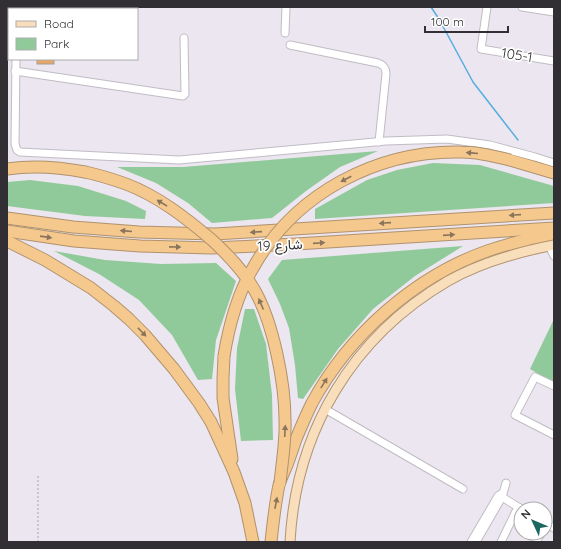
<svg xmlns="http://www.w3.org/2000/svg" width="561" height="549" font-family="Quicksand,Vazirmatn,sans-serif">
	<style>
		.green { fill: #91ca9a }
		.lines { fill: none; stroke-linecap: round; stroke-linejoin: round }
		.stream { stroke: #56ade0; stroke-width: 1.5 }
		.building { fill: #e8a765; stroke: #a59e98 }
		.minor-casing { stroke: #c0bcc4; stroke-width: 9 }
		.major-casing { stroke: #b0926e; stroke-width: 11 }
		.highway-casing { stroke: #b0926e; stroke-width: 13 }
		.path { stroke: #a8a4ac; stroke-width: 1; stroke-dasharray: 2 2; stroke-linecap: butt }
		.minor { stroke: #fff; stroke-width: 7 }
		.major { stroke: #f9debb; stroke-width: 9 }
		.highway { stroke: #f5c88d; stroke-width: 11 }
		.highway-bridge-casing { stroke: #b0926e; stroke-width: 13; stroke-linecap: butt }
		.highway-bridge { stroke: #f5c88d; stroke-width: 11 }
		.oneway { fill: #89745c }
		.labels { text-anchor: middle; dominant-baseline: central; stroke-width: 3.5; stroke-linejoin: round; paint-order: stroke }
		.street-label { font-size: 14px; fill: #312f33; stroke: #fff }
	</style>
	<rect width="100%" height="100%" fill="#ebe6ef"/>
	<g class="green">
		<polygon points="378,151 340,167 306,191 272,218 212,223 188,203 156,183 117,167 183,167"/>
		<polygon points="433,163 480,165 554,186 554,203 315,219 315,209 367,180 397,170"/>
		<polygon points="30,180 78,186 126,201 146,211 145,219 85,216 7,206 7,182"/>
		<polygon points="463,246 415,276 373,309 338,349 303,399 298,398 295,365 289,328 280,304 268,279 282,260"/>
		<polygon points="54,251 105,260 161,264 216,263 236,281 216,340 212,379 198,380 172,335 139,300 99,274"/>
		<polygon points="245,309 254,309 266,344 272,395 273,440 241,441 235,389 237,348"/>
		<polygon points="554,319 554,383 530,369"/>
	</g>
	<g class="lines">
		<polyline class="stream" points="431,7 439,19 473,82 518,140"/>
	</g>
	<rect class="building" x="37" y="59" width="17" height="5"/>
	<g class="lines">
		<defs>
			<g id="minor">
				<polyline points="487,7 481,49 554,61"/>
				<polyline points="522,7 554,12"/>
				<polyline points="18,9 18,7"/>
				<polyline points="285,33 286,7"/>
				<path d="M290,45L378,63C384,65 386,68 386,74L379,142"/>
				<polyline points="16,59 15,144 17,150 20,152 179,160 386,141 447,139 490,145 535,157 554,163"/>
				<polyline points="15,71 183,96 185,94 184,38"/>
				<polyline points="549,246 554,256"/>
				<polyline points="554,386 535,377 515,415 554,435"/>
				<polyline points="325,409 463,489"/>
				<polyline points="506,483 502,497 518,507"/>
				<polyline points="545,523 554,528"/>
				<polyline points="471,542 498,496 501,494 502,497 476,542"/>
				<polyline points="501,542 518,507 522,509"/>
				<polyline points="536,542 541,533"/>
			</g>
			<path id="major" d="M290,542C296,431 352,337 448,281C480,263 518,252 554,245"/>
			<g id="highway">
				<polyline points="510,160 554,173"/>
				<path d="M7,169C33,165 59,167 85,172"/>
				<polyline points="7,218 73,227 139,232 215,234 554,213"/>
				<polyline points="7,231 74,241 140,246 212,248 296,244 554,228"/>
				<polyline points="7,241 45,260 91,288 114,306 129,319 145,335 174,369 199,403 211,422 234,472 245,503 253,542"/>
				<polyline points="224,356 223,379 223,398 232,459"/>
				<path d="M271,542C273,523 275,504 279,485C281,478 284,472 287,465C290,457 293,448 296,439C301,427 306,415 312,403C349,335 414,277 487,251C508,244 530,238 552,234"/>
			</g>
		</defs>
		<use href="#minor" class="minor-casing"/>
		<use href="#major" class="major-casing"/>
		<use href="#highway" class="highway-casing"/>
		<polyline class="path" points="38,476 38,542"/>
		<use href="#minor" class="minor"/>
		<use href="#major" class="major"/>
		<use href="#highway" class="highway"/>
		<defs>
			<g id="highway-bridge">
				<path d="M85,172C99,175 112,179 126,184C158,196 186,218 212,240C228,255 244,271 255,291C273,323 285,382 285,420C286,441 282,462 280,483"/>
				<path d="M224,356C229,325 237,295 253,268C295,193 377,150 462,152C478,152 494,156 510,160"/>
			</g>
		</defs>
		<use href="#highway-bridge" class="highway-bridge-casing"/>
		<use href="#highway-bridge" class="highway-bridge"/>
	</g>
	<defs><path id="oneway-solid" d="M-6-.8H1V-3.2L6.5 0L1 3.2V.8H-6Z"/></defs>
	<g class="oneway">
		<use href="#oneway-solid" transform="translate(472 153) rotate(-175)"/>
		<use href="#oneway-solid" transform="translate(346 179) rotate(152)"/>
		<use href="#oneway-solid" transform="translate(162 203) rotate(-149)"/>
		<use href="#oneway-solid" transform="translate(515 215) rotate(176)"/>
		<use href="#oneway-solid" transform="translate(385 223) rotate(176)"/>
		<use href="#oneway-solid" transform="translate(126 231) rotate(-175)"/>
		<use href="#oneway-solid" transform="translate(256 232) rotate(176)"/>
		<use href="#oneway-solid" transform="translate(449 235) rotate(-4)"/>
		<use href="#oneway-solid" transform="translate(46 237) rotate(8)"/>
		<use href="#oneway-solid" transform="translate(319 243) rotate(-4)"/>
		<use href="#oneway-solid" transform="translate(175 247) rotate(1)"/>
		<use href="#oneway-solid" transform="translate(261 304) rotate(-114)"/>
		<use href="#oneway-solid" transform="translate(142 332) rotate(46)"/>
		<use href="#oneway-solid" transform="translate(324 383) rotate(-58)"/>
		<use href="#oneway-solid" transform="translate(285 431) rotate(-87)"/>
		<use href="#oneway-solid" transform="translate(276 503) rotate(-79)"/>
	</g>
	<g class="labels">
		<g class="street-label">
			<text transform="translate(517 55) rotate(9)">105-1</text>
			<text transform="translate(280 245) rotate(-3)">شارع 19</text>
		</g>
	</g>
	<rect width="561" height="549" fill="none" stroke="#312f33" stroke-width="16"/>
	<rect x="8" y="8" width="130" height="52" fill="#ffffff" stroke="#adacad"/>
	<rect x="16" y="21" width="20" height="6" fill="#f9debb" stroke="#adacad"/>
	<text x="44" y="28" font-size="12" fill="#312f33">Road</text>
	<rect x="16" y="38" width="20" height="12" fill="#91ca9a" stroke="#adacad"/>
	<text x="44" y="48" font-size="12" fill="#312f33">Park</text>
	<g transform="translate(533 521) rotate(314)"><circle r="19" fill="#ffffff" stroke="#adacad"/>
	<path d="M0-3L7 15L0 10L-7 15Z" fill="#1c6760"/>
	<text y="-6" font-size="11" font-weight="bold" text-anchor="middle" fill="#312f33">N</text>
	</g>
	<path d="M425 26v6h83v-6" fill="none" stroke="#312f33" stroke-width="2"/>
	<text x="431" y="26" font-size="12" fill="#312f33" stroke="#ffffff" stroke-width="3" paint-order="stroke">100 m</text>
</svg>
